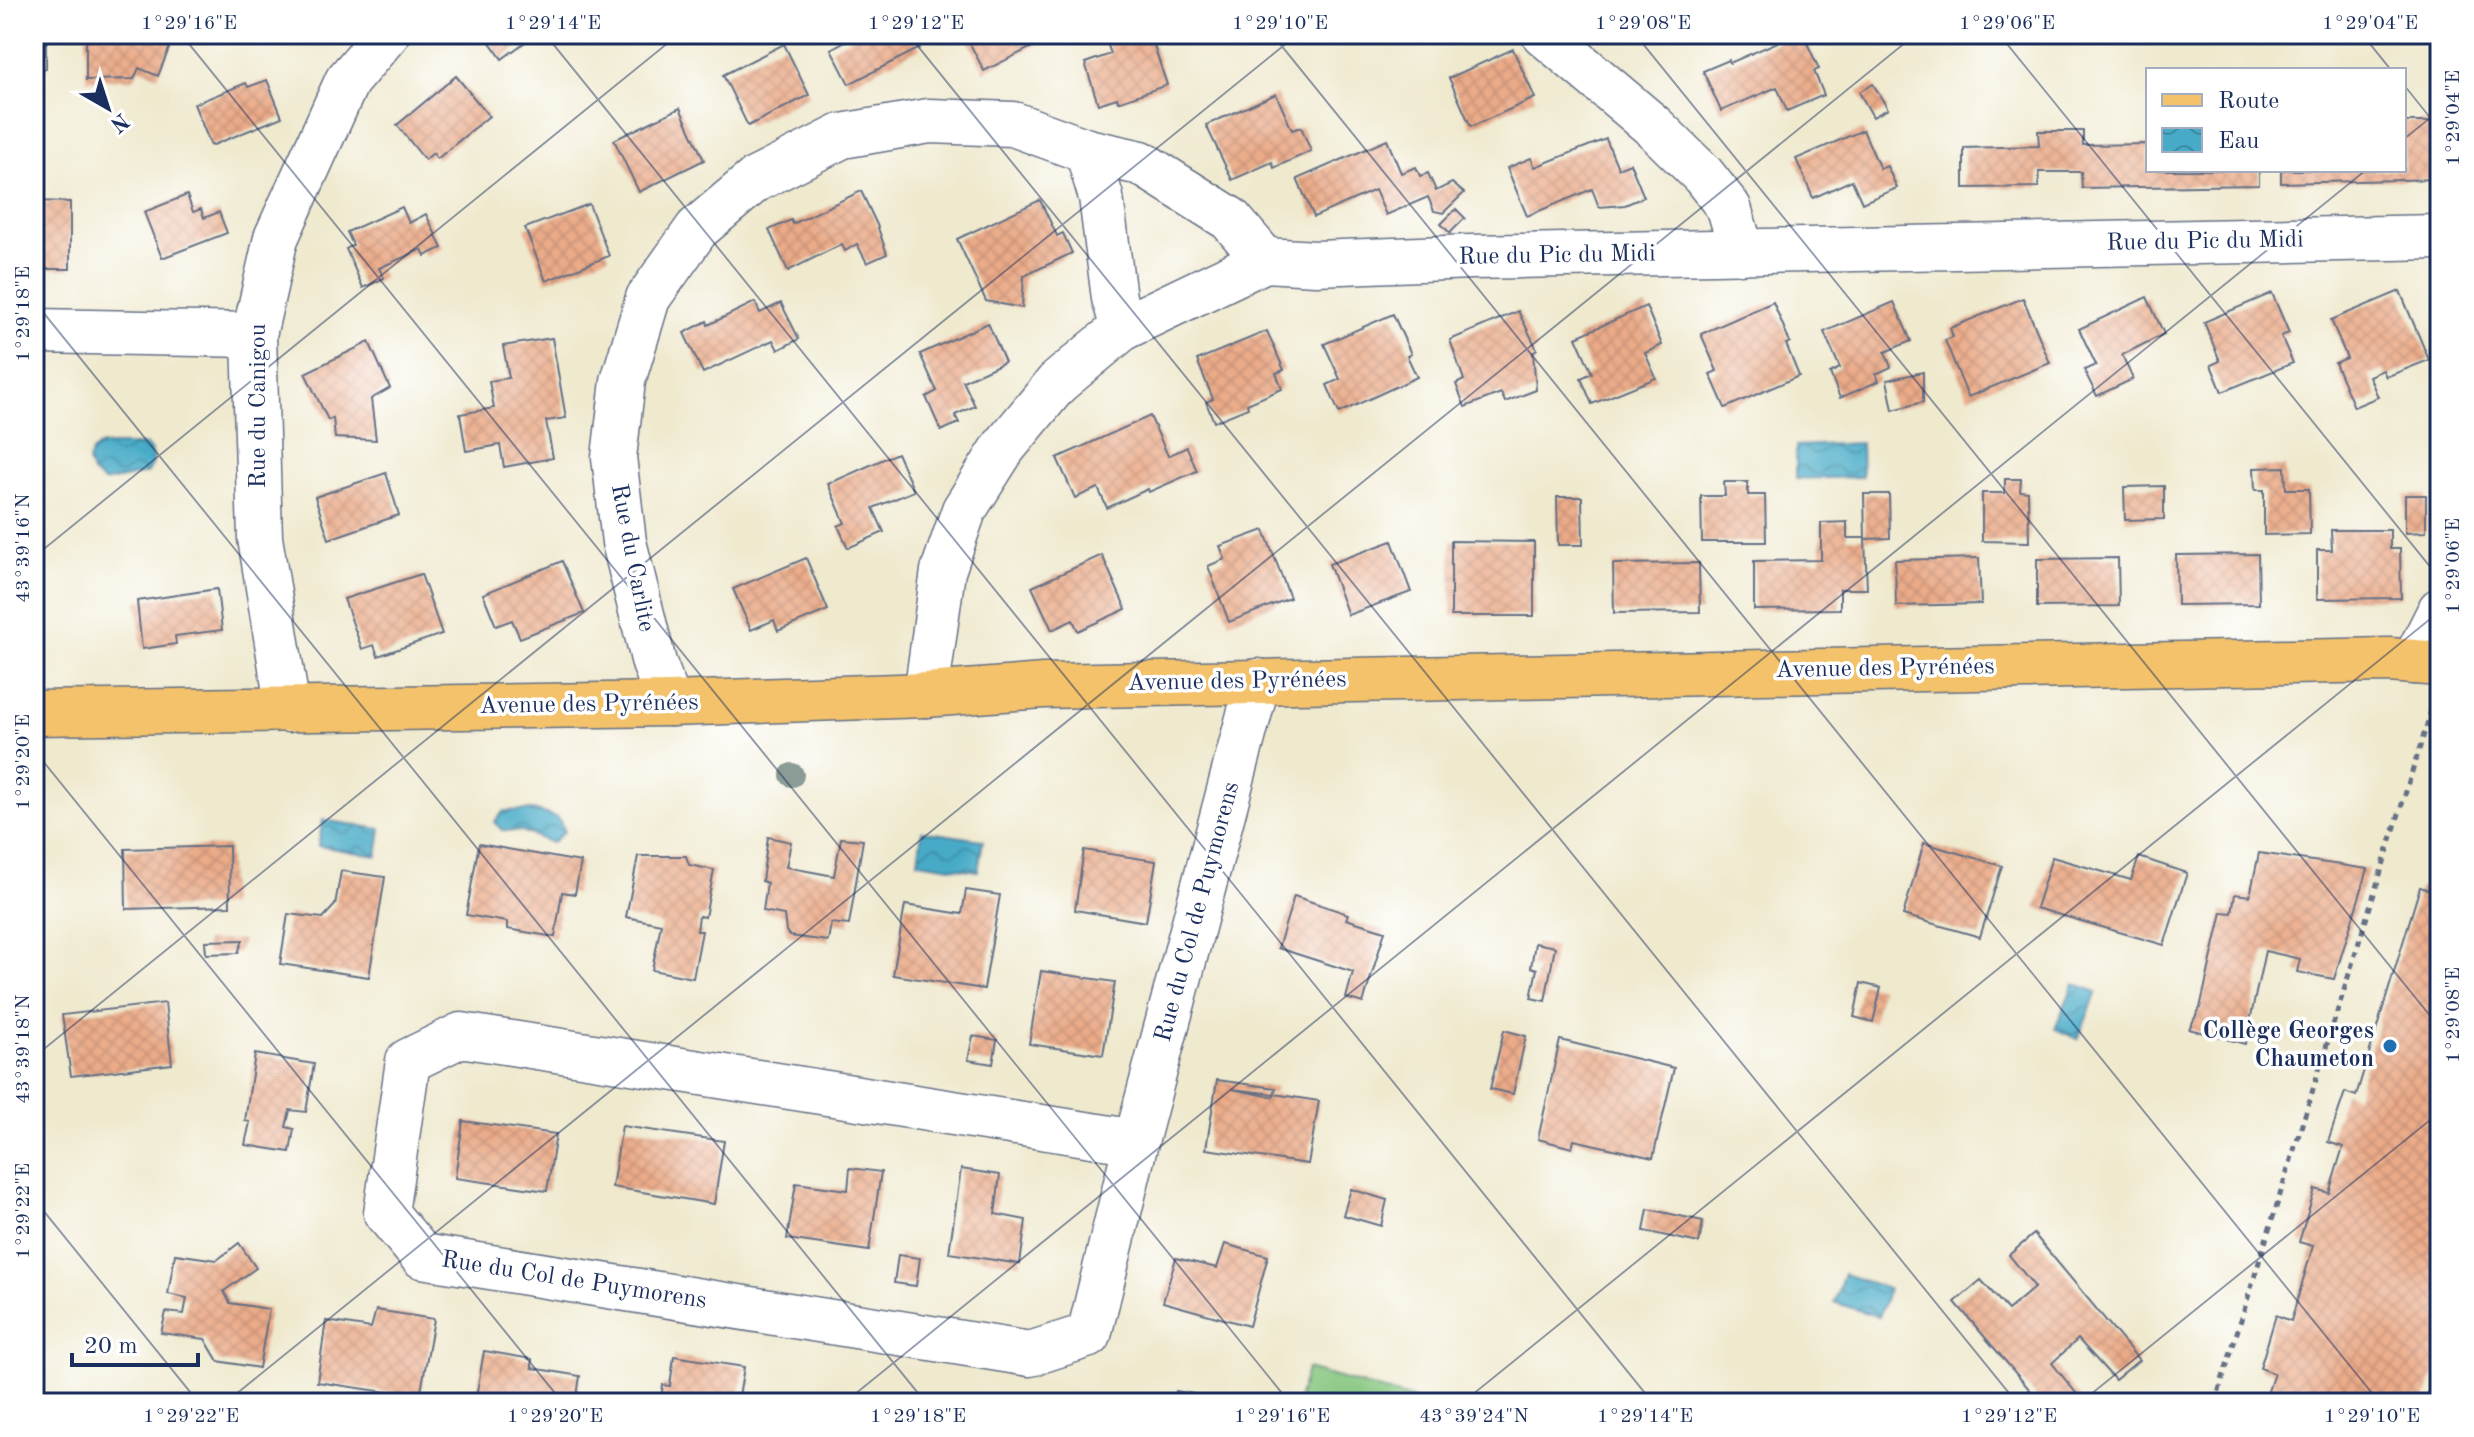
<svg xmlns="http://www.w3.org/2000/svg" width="2474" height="1437" font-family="'Old Standard TT',serif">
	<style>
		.pitch { fill: #83c57d; stroke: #4f7a6e; stroke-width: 2 }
		.water { fill: url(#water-waves); stroke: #316d92; stroke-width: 2 }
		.building { fill: url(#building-cross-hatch); fill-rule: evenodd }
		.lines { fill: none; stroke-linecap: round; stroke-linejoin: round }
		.minor-casing { stroke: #657085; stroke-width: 47 }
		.major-casing { stroke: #657085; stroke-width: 47 }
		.path { stroke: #657085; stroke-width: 5; stroke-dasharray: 6 6; stroke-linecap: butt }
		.minor { stroke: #fff; stroke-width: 44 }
		.major { stroke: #f3c26a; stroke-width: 44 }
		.tree { fill: #8b9b95 }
		.ticks { fill: none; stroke: #1b2f5e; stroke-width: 2; stroke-opacity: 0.45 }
		.poi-dot { fill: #1f6fb2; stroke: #fff; stroke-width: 3 }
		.labels { text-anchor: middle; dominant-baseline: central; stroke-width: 7; stroke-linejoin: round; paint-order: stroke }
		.street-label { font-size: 24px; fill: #1b2f5e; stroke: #fff }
		.poi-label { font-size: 24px; font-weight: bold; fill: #1b2f5e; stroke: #fff; text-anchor: end }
		.neatline { fill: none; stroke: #1b2f5e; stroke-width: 3 }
		.ticks-label { font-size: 20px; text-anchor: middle; fill: #1b2f5e }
	</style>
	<defs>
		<pattern id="water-waves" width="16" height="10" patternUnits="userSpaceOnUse" patternTransform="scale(2)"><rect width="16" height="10" fill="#47abc7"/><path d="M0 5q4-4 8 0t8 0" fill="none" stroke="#3a8ca5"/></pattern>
		<pattern id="building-cross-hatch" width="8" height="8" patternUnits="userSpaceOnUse" patternTransform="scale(2)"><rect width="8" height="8" fill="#ebab88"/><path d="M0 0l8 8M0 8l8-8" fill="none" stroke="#c99378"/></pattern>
	</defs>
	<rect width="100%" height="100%" fill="#fff"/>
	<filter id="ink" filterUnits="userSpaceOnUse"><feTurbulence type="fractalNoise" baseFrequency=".0125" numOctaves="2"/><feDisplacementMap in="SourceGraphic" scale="16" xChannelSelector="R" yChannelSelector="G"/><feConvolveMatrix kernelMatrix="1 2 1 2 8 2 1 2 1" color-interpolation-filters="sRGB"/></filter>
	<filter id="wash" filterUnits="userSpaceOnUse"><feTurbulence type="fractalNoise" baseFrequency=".006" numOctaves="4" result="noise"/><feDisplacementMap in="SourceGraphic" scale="32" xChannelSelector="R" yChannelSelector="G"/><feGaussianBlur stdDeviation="1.8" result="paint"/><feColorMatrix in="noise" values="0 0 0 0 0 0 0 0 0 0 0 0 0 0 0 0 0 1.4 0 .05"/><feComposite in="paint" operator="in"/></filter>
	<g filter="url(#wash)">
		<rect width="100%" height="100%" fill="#efe9ce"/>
		<polygon class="pitch" points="1307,1369 1427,1403 1297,1403"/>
		<g class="water">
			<polygon points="1861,443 1862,477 1796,479 1796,446"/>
			<path d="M101,445H146C156,455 155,462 147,473L104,482L92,473L88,461L92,452Z"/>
			<polygon points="533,810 558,818 565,831 552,843 522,831 502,830 494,822 504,811"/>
			<polygon points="323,820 381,829 377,856 318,846"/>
			<polygon points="922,831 983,840 978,871 918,862"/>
			<polygon points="2074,983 2097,992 2078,1039 2055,1029"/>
			<polygon points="1844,1274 1889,1289 1879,1317 1834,1302"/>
		</g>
		<g id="blocks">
			<g class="building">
				<rect x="34" y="34" width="12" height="35"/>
				<polygon points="86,34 175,34 158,76 139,68 134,79 86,80"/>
				<polygon points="484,34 536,34 502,59"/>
				<polygon points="858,34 912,34 920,48 849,84 831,49"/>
				<polygon points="965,34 1054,34 1054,42 1042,42 984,71"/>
				<polygon points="1104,34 1145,34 1147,42 1152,40 1167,85 1118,102 1117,98 1098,104 1085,63 1111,54"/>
				<polygon points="1350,34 1384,34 1355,47"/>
				<polygon points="1786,34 1803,34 1819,69 1814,71 1824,95 1787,111 1777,87 1721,111 1703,71 1729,60 1730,63 1778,42 1777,38"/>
				<polygon points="784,44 809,95 748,126 723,75"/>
				<polygon points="1513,49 1535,98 1471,127 1449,78"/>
				<polygon points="456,76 489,116 437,159 433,153 425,160 397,125"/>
				<polygon points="267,80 282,117 211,146 194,104 246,83 248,87"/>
				<polygon points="1873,84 1888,109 1873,117 1859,92"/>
				<polygon points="1276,94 1292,130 1301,127 1311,151 1274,168 1272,162 1232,180 1206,125"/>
				<polygon points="680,108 704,160 639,192 614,140"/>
				<polygon points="2404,122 2440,122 2440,179 2281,183 2281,170 2404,170"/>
				<polygon points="1863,130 1880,169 1887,166 1897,188 1862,203 1852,180 1813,198 1796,159"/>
				<polygon points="2038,131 2083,131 2083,145 2148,144 2148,170 2259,170 2259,185 2082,188 2081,172 2039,172 2039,187 1964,188 1964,148 2039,146"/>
				<polygon points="1606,139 1618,168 1630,163 1644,197 1625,205 1599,207 1592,189 1527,216 1507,168 1531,158 1535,167"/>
				<polygon points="1387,140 1401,173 1416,167 1420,176 1428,173 1436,191 1452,183 1464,193 1443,213 1434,211 1428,197 1386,215 1375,190 1314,217 1297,179"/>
				<polygon points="861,191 877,225 887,254 867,263 857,244 845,251 842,244 788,271 769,230 791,220 793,224"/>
				<polygon points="187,195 193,212 201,209 204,218 219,212 227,233 162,258 144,212"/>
				<polygon points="1040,200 1057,236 1063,233 1072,253 1024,276 1022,308 986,301 957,239"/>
				<polygon points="34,201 70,202 70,269 34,269"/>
				<polygon points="589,204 609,256 546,281 525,228"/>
				<polygon points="402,207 409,223 426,214 442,248 425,256 422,249 379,268 384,278 363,288 346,249 353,245 347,232"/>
				<polygon points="1456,209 1465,218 1450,233 1441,224"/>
				<polygon points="2400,291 2429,360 2386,377 2383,370 2369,376 2378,397 2354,407 2335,363 2347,358 2331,320"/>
				<polygon points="2272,293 2289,333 2281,336 2293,363 2222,392 2211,365 2220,361 2204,322"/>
				<polygon points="2147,297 2164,334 2122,355 2133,379 2097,396 2084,370 2096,365 2079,329"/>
				<polygon points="2023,298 2050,363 1968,397 1945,340 1953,337 1950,328"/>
				<polygon points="755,302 760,313 781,303 799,339 778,350 773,340 703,373 684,333 707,321 708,325"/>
				<polygon points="1773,302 1790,342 1786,344 1799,376 1725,408 1710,374 1717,371 1701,334"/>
				<polygon points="1894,302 1911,341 1885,352 1891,367 1876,374 1879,381 1840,398 1830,373 1840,368 1824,332"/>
				<polygon points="1646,306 1662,345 1645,353 1656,378 1592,404 1581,378 1592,373 1576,337"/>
				<polygon points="1518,311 1537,349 1533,352 1536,390 1505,402 1501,393 1465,407 1456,384 1464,380 1450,340"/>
				<polygon points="1393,314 1411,354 1407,356 1417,377 1339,413 1327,385 1340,379 1324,344"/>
				<polygon points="988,323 1005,362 963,381 975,406 955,415 959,423 941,431 926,397 937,391 920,354"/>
				<polygon points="1267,331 1284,370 1276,373 1282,389 1247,404 1248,408 1214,422 1206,402 1213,399 1197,360"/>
				<polygon points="552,338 566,418 546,421 553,458 504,467 500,445 466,451 460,414 494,408 489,381 509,378 503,346"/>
				<polygon points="369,342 390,388 371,399 376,440 335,438 333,418 328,420 305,373"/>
				<polygon points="1923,372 1923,402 1893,410 1887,380"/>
				<polygon points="34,407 37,407 38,469 34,469"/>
				<polygon points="1150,416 1168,456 1187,447 1197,471 1149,492 1148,489 1107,508 1098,488 1075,498 1057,458"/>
				<polygon points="897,453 914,491 873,508 884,532 848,548 838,526 845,523 828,484"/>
				<polygon points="2285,467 2286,489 2309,489 2310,534 2264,535 2264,490 2255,490 2254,468"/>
				<polygon points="386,473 399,515 329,539 315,497"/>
				<polygon points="2005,479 2021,479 2020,491 2028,492 2029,542 1982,541 1982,493 2005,493"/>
				<polygon points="1724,482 1748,482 1748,495 1765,495 1766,542 1702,542 1701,496 1725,496"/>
				<polygon points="2164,486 2164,519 2125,520 2124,487"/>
				<polygon points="1864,494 1889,494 1890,538 1865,539 1867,589 1840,589 1840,609 1754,610 1754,561 1821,560 1821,523 1847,522 1847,538 1865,538"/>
				<polygon points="2405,495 2426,495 2426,532 2405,533"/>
				<polygon points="1557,497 1582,497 1583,545 1558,545"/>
				<polygon points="1264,530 1290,598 1229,622 1208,566 1225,559 1220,546"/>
				<polygon points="2331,530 2390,530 2390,549 2400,549 2401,598 2317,599 2317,550 2332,550"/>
				<polygon points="1392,541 1411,592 1348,615 1329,564"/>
				<polygon points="1451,541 1534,542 1534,616 1451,616"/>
				<polygon points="2258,554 2259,604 2177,605 2176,555"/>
				<polygon points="1102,555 1126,609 1078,631 1073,620 1052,630 1032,587"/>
				<polygon points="806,558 828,610 778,631 774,620 751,630 733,589"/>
				<polygon points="1979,558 1981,604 1896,606 1895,560"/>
				<polygon points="2118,558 2119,606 2037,607 2037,559"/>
				<polygon points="562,561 584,613 520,638 512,620 496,626 483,594"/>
				<polygon points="1699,563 1700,612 1614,613 1613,564"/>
				<polygon points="421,574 442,634 378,656 374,645 362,649 344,599"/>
				<polygon points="217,589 222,630 175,636 176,644 142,649 137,601"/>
				<polygon points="768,837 791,842 786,867 834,876 841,838 863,840 849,925 831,923 828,941 790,936 786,931 784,915 763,911 767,883 762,881"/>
				<polygon points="1924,843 2002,866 1980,937 1903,915"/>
				<polygon points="479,844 581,862 575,894 562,892 555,937 507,929 507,922 466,915"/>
				<polygon points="229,846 230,906 126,909 125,849"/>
				<polygon points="1084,850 1156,861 1146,922 1075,910"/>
				<polygon points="2259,853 2368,869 2334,979 2297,972 2300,959 2265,951 2245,1044 2189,1029 2200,1008 2222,912 2232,913 2235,894 2250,896"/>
				<polygon points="638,856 686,856 689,865 714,870 705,917 699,916 697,931 702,931 693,978 652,970 661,924 626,917"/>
				<polygon points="2052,857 2131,880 2139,857 2187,873 2164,945 2036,908"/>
				<polygon points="341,871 385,877 369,977 280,964 288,914 323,918 335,905"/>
				<polygon points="2420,887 2440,893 2440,1355 2425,1403 2264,1403 2274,1373 2260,1368 2276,1315 2291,1321 2313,1246 2299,1242 2315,1189 2329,1193 2343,1147 2328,1142 2345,1092 2356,1096"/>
				<polygon points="966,890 1000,895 984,989 893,975 905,905 962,914"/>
				<polygon points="1294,896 1348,914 1346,919 1385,931 1363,1003 1346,998 1353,972 1278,948"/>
				<polygon points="243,940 238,953 206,954 205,941"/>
				<polygon points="1535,943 1555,947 1545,1001 1531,998 1537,969 1531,967"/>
				<polygon points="1041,971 1115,982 1103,1055 1029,1044"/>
				<polygon points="1861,983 1881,988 1873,1022 1854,1017"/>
				<polygon points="165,1003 172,1064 71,1076 62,1015"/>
				<polygon points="1504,1030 1526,1036 1513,1094 1490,1089"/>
				<polygon points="973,1036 997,1040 993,1064 968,1060"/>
				<polygon points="1560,1040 1674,1068 1653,1158 1574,1140 1572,1148 1538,1139"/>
				<polygon points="255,1054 314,1064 306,1112 290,1110 286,1127 294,1129 290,1152 245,1145 250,1122 245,1121"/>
				<path d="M1217,1080L1276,1088L1274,1094L1319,1101L1308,1164L1206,1149ZM1232,1089L1274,1094L1273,1097Z"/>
				<polygon points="463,1121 556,1134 547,1191 455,1178"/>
				<polygon points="622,1126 724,1141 714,1204 612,1187"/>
				<polygon points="850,1168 881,1172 869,1251 787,1239 796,1183 848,1190"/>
				<polygon points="961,1169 1000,1175 995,1214 1026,1220 1020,1264 949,1253"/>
				<polygon points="1351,1189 1387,1200 1381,1226 1343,1215"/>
				<polygon points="1648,1209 1703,1221 1699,1243 1644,1231"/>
				<polygon points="2034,1234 2139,1360 2115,1380 2078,1339 2052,1363 2084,1403 2041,1403 1955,1302 1981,1280 2008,1310 2035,1287 2009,1255"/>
				<polygon points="239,1243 256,1268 224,1291 230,1303 269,1309 259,1368 218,1361 205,1339 161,1333 166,1312 184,1314 187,1298 168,1294 175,1254 217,1260"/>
				<polygon points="1225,1244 1268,1256 1249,1326 1163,1302 1176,1258 1217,1268"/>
				<polygon points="898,1255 920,1258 916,1286 894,1283"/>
				<polygon points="376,1310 434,1319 420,1397 317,1382 326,1321 371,1328"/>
				<polygon points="484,1351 532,1359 532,1368 580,1376 576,1403 475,1403"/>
				<polygon points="674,1356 744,1367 738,1403 660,1403 663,1385 670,1386"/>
				<polygon points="1176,1391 1216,1398 1215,1403 1174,1403"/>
			</g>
		</g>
	</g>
	<g filter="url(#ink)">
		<use href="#blocks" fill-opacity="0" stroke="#657085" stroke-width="2"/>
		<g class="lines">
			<defs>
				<g id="minor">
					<polyline points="1544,34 1653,126 1703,175 1729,208 1742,252"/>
					<polyline points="1123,328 1114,298 1101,197 1087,151 1141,163 1230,219 1265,260"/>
					<polyline points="34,331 254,335"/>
					<polyline points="2414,662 2440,610"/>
					<polyline points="926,695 943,571 964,510 1004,447 1057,383 1123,328 1265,260 1316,263 1472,257 2440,237"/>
					<polyline points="670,704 654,663 624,542 614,457 623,381 648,298 697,229 755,180 842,136 929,121 1013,124 1087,151"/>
					<polyline points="288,710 260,538 254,335 276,238 347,81 387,34"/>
					<polyline points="1136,1142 461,1035 408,1061 386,1213 422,1256 1030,1354 1089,1335 1136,1142 1258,681"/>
				</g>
				<polyline id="major" points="34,713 670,704 926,695 1043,686 2389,660 2440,664"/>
			</defs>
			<use href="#minor" class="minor-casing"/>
			<use href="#major" class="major-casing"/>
			<polyline class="path" points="2215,1403 2433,705"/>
			<use href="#minor" class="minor"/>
			<use href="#major" class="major"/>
		</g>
		<circle class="tree" cx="792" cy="775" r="12"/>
	</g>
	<path class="ticks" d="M181,34L1290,1403M545,34L1653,1403M908,34L2017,1403M1272,34L2380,1403M1635,34L2440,1028M1999,34L2440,579M2362,34L2391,70M34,56L61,34M2404,85L2440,130M2404,139L2440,110M34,301L926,1403M34,557L679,34M34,750L563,1403M34,1057L1298,34M34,1199L199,1403M225,1403L1916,34M844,1403L2366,170M1462,1403L2440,611M2080,1403L2440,1112"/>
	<circle class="poi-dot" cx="2390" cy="1046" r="8"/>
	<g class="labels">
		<g class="street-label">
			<text transform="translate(2205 242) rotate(-1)">Rue du Pic du Midi</text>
			<text transform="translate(1557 256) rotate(-1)">Rue du Pic du Midi</text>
			<text transform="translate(259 406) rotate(-90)">Rue du Canigou</text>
			<text transform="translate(632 558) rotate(79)">Rue du Carlite</text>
			<text transform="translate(1885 669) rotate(-1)">Avenue des Pyrénées</text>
			<text transform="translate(1237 682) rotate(-1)">Avenue des Pyrénées</text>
			<text transform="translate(589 705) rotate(-1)">Avenue des Pyrénées</text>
			<text transform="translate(1198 912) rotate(-75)">Rue du Col de Puymorens</text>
			<text transform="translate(574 1281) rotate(9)">Rue du Col de Puymorens</text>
		</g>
		<g class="poi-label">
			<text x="2374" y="1032">Collège Georges<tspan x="2374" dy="28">Chaumeton</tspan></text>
		</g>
	</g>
	<rect width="2474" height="1437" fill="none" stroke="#fff" stroke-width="88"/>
	<rect x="2146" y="68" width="260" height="104" fill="#ffffff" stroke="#a4acbf" stroke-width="2"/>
	<rect x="2162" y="94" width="40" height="12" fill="#f3c26a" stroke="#a4acbf" stroke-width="2"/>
	<text x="2218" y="108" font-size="24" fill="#1b2f5e">Route</text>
	<rect x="2162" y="128" width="40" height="24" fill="url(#water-waves)" stroke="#a4acbf" stroke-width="2"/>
	<text x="2218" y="148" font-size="24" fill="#1b2f5e">Eau</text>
	<g transform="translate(108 108) rotate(141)" stroke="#ffffff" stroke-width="6" paint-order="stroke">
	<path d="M0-6L14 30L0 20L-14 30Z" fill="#1b2f5e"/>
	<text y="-12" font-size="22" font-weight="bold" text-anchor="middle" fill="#1b2f5e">N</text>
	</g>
	<path d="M72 1353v12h126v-12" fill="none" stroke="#1b2f5e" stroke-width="4"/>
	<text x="84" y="1353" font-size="24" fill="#1b2f5e" stroke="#ffffff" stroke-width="6" paint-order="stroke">20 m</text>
	<rect x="44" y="44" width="2386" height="1349" class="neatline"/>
	<g class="ticks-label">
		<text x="189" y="29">1°29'16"E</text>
		<text x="553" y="29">1°29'14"E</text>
		<text x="916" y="29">1°29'12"E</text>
		<text x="1280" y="29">1°29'10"E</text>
		<text x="1643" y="29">1°29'08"E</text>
		<text x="2007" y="29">1°29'06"E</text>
		<text x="2370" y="29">1°29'04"E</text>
		<text transform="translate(2452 118) rotate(-90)" y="7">1°29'04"E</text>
		<text transform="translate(22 314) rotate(-90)" y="7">1°29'18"E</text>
		<text transform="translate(22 548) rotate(-90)" y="7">43°39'16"N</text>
		<text transform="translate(2452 566) rotate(-90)" y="7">1°29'06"E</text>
		<text transform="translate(22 762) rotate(-90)" y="7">1°29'20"E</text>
		<text transform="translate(2452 1015) rotate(-90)" y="7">1°29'08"E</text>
		<text transform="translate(22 1049) rotate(-90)" y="7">43°39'18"N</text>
		<text transform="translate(22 1211) rotate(-90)" y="7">1°29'22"E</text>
		<text x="191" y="1422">1°29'22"E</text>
		<text x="555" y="1422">1°29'20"E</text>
		<text x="918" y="1422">1°29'18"E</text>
		<text x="1282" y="1422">1°29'16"E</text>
		<text x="1474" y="1422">43°39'24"N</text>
		<text x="1645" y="1422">1°29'14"E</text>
		<text x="2009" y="1422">1°29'12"E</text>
		<text x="2372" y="1422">1°29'10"E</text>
	</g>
</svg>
